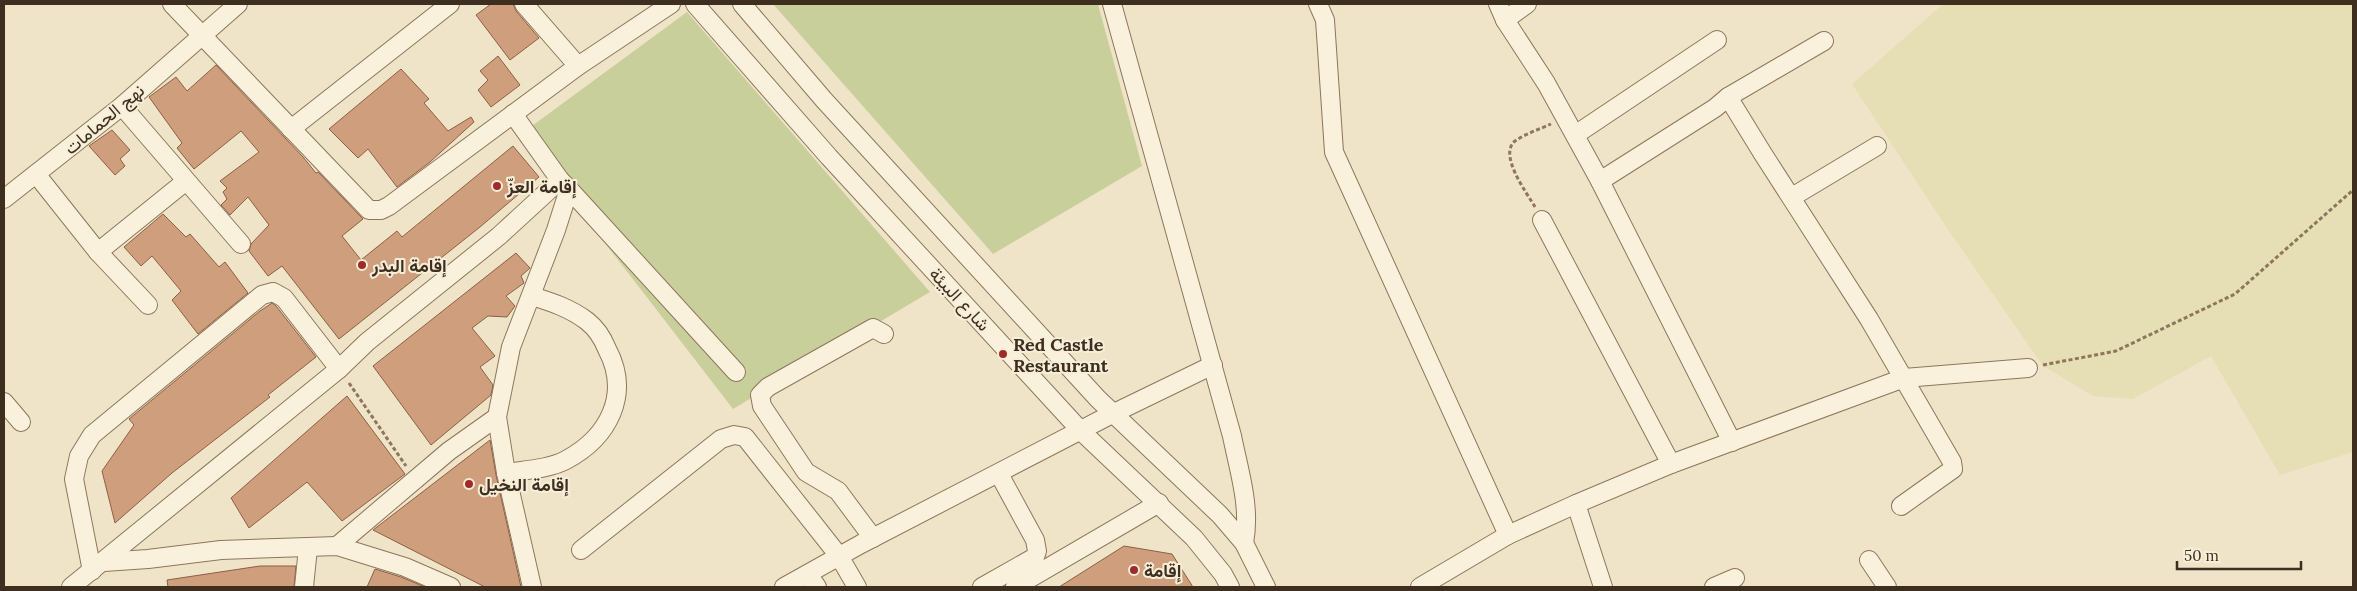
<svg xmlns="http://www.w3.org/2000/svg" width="2357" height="591" font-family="Lora,Vazirmatn,serif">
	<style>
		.farmland { fill: #e6deb5 }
		.green { fill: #c9cf9b }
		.building { fill: #cf9f7d; stroke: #8d5f41 }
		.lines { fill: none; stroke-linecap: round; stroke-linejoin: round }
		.minor-casing { stroke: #8d765c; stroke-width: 20 }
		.path { stroke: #8d765c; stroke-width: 3; stroke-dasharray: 4 2.5; stroke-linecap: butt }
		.minor { stroke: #faf1dc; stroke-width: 18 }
		.poi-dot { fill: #9e2a2b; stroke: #f7eed8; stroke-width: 2 }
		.labels { text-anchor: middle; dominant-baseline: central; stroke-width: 4; stroke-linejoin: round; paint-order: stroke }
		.street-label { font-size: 18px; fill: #3d2e20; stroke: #f7eed8 }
		.poi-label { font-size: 18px; font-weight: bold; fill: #3d2e20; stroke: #f7eed8; text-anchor: start }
	</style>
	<rect width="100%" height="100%" fill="#f0e4c8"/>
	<polygon class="farmland" points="1943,4 2353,4 2353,452 2280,475 2211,356 2133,399 2093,396 2043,366 1949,231 1852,84"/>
	<g class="green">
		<polygon points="773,4 1098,4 1142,166 993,254"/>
		<polygon points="687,12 930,292 733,409 521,134"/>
	</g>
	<g class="building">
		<polygon points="491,4 513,4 516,11 539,38 510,60 476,15"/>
		<polygon points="498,56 520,85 491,107 478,90 488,80 480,71"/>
		<polygon points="216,65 303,157 316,173 318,172 363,219 342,236 361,260 397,231 402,237 513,146 539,177 480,227 339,339 282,266 268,276 249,251 251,244 269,225 248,197 230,215 221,205 227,199 223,192 227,188 220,181 259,152 241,131 194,169 177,148 182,143 149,97 176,77 187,91"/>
		<polygon points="401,69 429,99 424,103 448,131 471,117 474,122 430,162 397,187 368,149 358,158 329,129"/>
		<polygon points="112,130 130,150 120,159 125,166 115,175 89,146"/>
		<polygon points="163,214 186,237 190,234 219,267 225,262 248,293 198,334 172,300 181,291 152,256 141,266 124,247"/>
		<polygon points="516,253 530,268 521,276 524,283 506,296 515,306 507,317 488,316 472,328 495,356 480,367 493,385 491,395 431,445 373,366"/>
		<polygon points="272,303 276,306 316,357 268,395 270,397 172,473 115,523 102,471 134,425 129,419 260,311"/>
		<polygon points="347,396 405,474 342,521 307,482 249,528 231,498"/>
		<polygon points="490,440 496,475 521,587 485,587 373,530"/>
		<polygon points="1124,546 1172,554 1193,587 1059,587"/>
		<polygon points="260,566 296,566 294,587 168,587 167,580"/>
		<polygon points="375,569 401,577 425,587 367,587"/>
	</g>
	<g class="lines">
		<defs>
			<g id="minor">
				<polyline points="172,4 369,210 381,210 389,206 578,66 671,4"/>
				<polyline points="524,4 578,66"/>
				<polyline points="695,4 829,157 1081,431 1194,538 1223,574 1230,587"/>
				<polyline points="742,4 824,100 1098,399 1220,515 1244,543 1266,587"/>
				<path d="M1112,4L1232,436C1239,471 1251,507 1244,543"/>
				<polyline points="1318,4 1325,20 1334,152 1508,535"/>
				<polyline points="1498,4 1505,20 1546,83 1600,181 1732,442"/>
				<polyline points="1505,20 1527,4"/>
				<polyline points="1728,97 1824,41"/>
				<polyline points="122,106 241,244"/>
				<polyline points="291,129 450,4"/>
				<polyline points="1575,135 1717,40"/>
				<polyline points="36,174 98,252 148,305"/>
				<polyline points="1600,181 1715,108 1728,97 1763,154 1869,319 1952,462 1953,469 1901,506"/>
				<polyline points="569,189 736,372"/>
				<polyline points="1792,197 1877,146"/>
				<polyline points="4,199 122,106 238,4"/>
				<polyline points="1542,220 1671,464"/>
				<polyline points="98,252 186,181"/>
				<polyline points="4,402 21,422"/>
				<path d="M506,473C525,470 549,469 566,460C609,437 631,394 607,349C603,339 596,328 587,321C570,308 551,302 532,296"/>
				<polyline points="1576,504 1603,587"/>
				<polyline points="873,538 838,491 806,472 762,406 760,395 768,387 873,328 884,334"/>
				<polyline points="337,546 449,451 497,417"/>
				<polyline points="581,550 721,439 734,435 745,437 839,556 857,587"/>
				<polyline points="1869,560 1887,587"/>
				<polyline points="104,562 148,559 221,550 337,546 405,567 451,587"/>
				<polyline points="92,571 74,479 79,456 92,435 262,295 273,292 284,298 339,369"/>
				<polyline points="808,574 817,587"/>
				<polyline points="71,587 339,369 367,342 499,236 560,180 513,114"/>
				<polyline points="304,587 308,548"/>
				<polyline points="532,587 506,473 497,417 511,347 556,230 569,189 560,180"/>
				<polyline points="784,587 861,544 1112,414 1213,365"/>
				<polyline points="982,587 1035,557 1037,551 1035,540 999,474"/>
				<polyline points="1015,587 1159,503"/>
				<polyline points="1420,587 1508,535 1576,504 1671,464 1904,378 2028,368"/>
				<polyline points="1714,587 1735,578"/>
			</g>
		</defs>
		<use href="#minor" class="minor-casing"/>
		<g class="path">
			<path d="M1535,207C1527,193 1498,155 1515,141C1525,134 1540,129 1551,124"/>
			<polyline points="2043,365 2116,351 2235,294 2353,190"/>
			<polyline points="349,383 406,466"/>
		</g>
		<use href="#minor" class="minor"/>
	</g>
	<g class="poi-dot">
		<circle cx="497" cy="186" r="5"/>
		<circle cx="362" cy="265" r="5"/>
		<circle cx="1003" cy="354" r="5"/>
		<circle cx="469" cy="484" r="5"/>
		<circle cx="1134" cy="570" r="5"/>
	</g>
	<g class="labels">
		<g class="street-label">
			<text transform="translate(104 119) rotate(-40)">نهج الحمامات</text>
			<text transform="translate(960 299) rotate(47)">شارع البيئة</text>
		</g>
		<g class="poi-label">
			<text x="507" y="186">إقامة العزّ</text>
			<text x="372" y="265">إقامة البدر</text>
			<text x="1013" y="344">Red Castle<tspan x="1013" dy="21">Restaurant</tspan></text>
			<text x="479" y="484">إقامة النخيل</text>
			<text x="1144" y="570">إقامة</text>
		</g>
	</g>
	<rect width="2357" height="591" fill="none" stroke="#3d2e20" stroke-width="10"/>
	<path d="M2177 561v8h124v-8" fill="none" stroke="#3d2e20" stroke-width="2.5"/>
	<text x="2184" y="561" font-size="15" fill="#3d2e20" stroke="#f7eed8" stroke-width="4" paint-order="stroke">50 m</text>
</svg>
